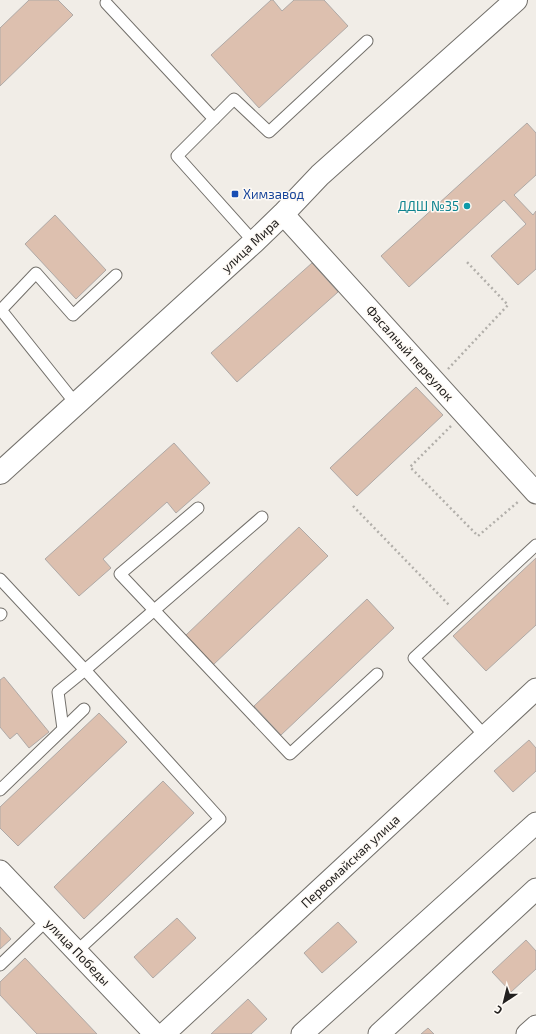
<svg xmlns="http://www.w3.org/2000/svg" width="536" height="1034" font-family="'Exo 2',sans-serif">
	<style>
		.building { fill: #ddc0af; stroke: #afa9a6 }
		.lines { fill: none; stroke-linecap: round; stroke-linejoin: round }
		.service-casing { stroke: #73706b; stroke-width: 13 }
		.minor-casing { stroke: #73706b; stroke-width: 23 }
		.secondary-casing { stroke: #73706b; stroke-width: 24 }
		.path { stroke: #b2afaa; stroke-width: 2.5; stroke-dasharray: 2 3; stroke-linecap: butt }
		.service { stroke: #fff; stroke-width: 11 }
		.minor { stroke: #fff; stroke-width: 21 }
		.secondary { stroke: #fff; stroke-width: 22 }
		.transit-dot { fill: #1a4fb4; stroke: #fefaf5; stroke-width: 1.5 }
		.culture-dot { fill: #0f9aa8; stroke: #fefaf5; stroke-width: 1.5 }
		.labels { text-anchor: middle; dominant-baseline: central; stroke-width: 3; stroke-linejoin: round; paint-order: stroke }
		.transit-label { font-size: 13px; fill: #164399; stroke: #fefaf5; text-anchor: start }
		.culture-label { font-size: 13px; fill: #0d838f; stroke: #fefaf5; text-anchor: end }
		.street-label { font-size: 13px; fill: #22201f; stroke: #fefaf5 }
	</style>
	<rect width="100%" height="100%" fill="#f1ede7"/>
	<g class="building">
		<polygon points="29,0 58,0 73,15 0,86 0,28"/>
		<polygon points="271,0 273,0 282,11 294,0 324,0 348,26 259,108 211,55"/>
		<polygon points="527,123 536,133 536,175 514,195 533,215 536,211 536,269 518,285 491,256 526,224 504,200 409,287 381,256"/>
		<polygon points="55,215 106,270 76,299 25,244"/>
		<polygon points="312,263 338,292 237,382 211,353"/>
		<polygon points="416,387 443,415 357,496 330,468"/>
		<polygon points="174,443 210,483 176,513 167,502 103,559 111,568 79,596 45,559"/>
		<polygon points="299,527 328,556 213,665 185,636"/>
		<polygon points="536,558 536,625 486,671 453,636"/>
		<polygon points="367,599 394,628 281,735 254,706"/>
		<polygon points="4,677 49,732 29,748 17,733 10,739 0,727 0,680"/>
		<polygon points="99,713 127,742 18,846 0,828 0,807"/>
		<polygon points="529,740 536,748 536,771 513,792 494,771"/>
		<polygon points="163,781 194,813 84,919 54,887"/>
		<polygon points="177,918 196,938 153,978 134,957"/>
		<polygon points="338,922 357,942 322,973 304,953"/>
		<polygon points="0,927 11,939 0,949"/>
		<polygon points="526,940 536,951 536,969 511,992 492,972"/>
		<polygon points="25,958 97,1034 37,1034 0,995 0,982"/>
		<polygon points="248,999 267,1019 251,1034 211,1034"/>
		<polygon points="428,1028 434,1034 421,1034"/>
	</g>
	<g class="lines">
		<defs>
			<g id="service">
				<polyline points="106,3 214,119"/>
				<polyline points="254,242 177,156 234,99 269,132 367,41"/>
				<polyline points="76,404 1,310 36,273 73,315 116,275"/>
				<polyline points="198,508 120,574 290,754 377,674"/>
				<polyline points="0,579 85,670 220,819 77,951"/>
				<polyline points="0,615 1,614"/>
				<polyline points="63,729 58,692 85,670 262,517"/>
				<polyline points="485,736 414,658 536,545"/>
				<polyline points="0,790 84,709"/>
				<polyline points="0,965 47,920"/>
			</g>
			<g id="minor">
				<polyline points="283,214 536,493"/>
				<polyline points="0,871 155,1034"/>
				<polyline points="164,1034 536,689"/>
				<polyline points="302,1034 536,823"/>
				<polyline points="379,1034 536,889"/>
				<polyline points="527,1034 536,1026"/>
			</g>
			<polyline id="secondary" points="0,473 254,242 283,214 320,175 516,0"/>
		</defs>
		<use href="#service" class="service-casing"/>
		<use href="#minor" class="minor-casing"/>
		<use href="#secondary" class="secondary-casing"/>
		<g class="path">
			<polyline points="448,369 508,305 466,261"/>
			<polyline points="451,426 410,467 478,536 519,501"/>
			<polyline points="353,506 449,605"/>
		</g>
		<use href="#service" class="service"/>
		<use href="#minor" class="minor"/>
		<use href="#secondary" class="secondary"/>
	</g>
	<rect class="transit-dot" x="231" y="190" width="8" height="8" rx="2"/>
	<circle class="culture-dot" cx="467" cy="206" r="4"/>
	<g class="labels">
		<g class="transit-label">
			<text x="243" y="194">Химзавод</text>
		</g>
		<g class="culture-label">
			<text x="459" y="206">ДДШ №35</text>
		</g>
		<g class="street-label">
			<text transform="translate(250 245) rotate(-43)">улица Мира</text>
			<text transform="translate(410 353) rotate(48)">Фасалный переулок</text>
			<text transform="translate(350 861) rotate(-43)">Первомайская улица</text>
			<text transform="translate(78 952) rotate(46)">улица Победы</text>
		</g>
	</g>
	<g transform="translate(504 1002) rotate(215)" stroke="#fefaf5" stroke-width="3" paint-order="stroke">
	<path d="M0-3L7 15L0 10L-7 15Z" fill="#22201f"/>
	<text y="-6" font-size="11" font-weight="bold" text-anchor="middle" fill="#22201f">С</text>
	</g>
</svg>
